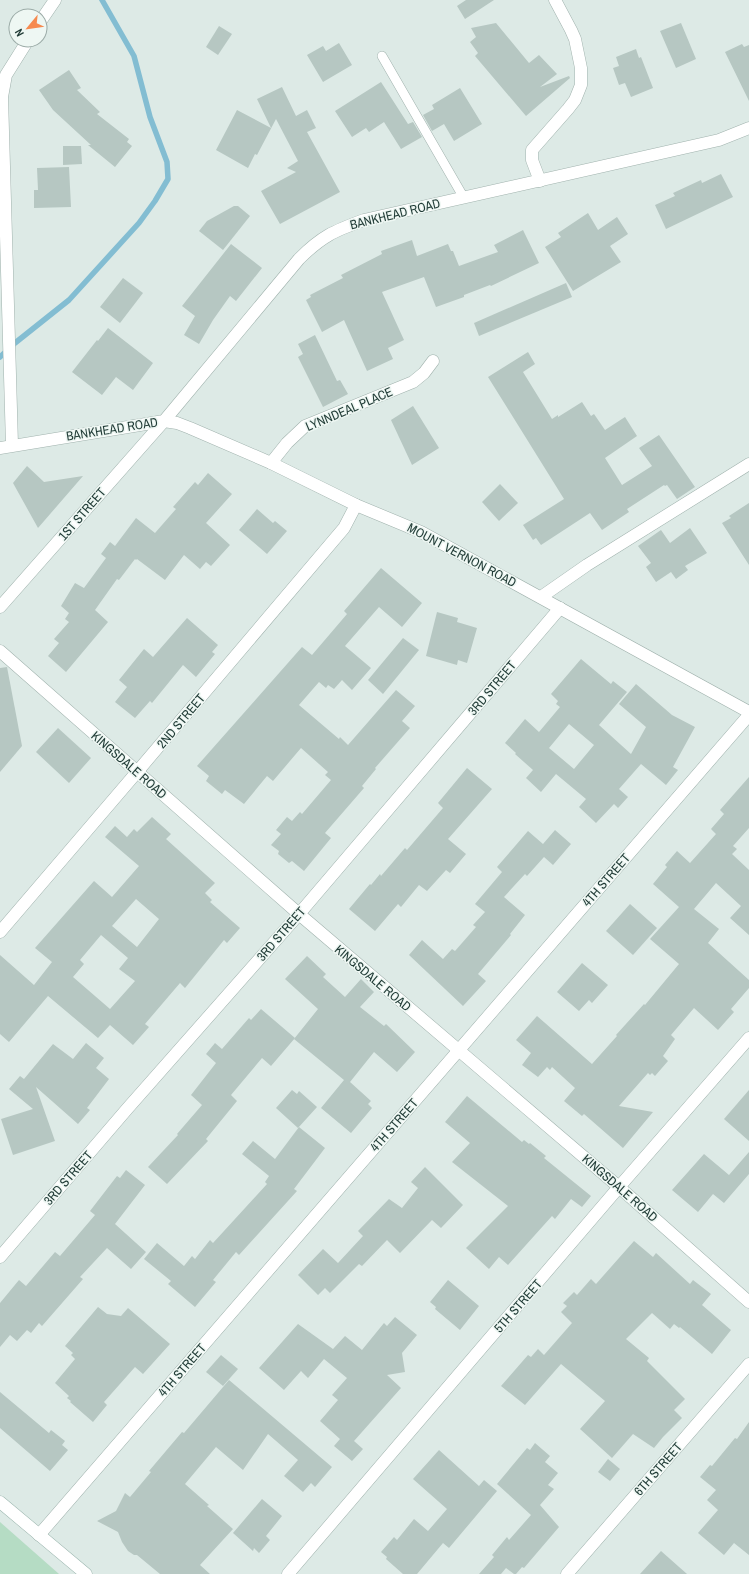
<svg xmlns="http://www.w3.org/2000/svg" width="749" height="1574" font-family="'Archivo Narrow',sans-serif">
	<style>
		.green { fill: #b5dcc4 }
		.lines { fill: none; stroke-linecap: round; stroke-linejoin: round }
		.stream { stroke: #83bdd2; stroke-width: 5.5 }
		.building { fill: #b6c7c2; fill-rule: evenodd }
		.lane-casing { stroke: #a0b2ad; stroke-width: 10 }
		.street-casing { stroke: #a0b2ad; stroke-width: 13 }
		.secondary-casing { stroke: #9cb6af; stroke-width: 13 }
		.lane { stroke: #fff; stroke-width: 9 }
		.street { stroke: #fff; stroke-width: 12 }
		.secondary { stroke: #fff; stroke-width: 12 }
		.labels { text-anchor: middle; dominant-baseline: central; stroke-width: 3; stroke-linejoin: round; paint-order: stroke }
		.street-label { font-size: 13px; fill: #1f3a35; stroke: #eef7f3 }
	</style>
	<rect width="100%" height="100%" fill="#ddeae6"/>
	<polygon class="green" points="0,1522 59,1574 0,1574"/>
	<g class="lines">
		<polyline class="stream" points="0,357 15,343 69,300 139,223 155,201 168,179 167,162 150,117 134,56 102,0"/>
	</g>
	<g class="building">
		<polygon points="466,0 494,0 465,19 457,6"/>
		<polygon points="496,23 529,63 539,55 557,74 540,87 569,76 570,78 526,116 475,56 478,53 470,42 476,37 471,28"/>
		<polygon points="681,23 696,59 676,68 660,31"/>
		<polygon points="219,26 232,34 218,55 206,47"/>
		<polygon points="339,43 352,65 323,82 307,55 323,46 326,51"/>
		<polygon points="742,44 744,47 749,45 749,101 725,52"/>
		<polygon points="636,49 639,58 641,57 653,88 631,97 625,83 619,85 613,68 619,66 616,57"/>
		<polygon points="69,70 81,88 77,90 100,112 97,114 129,139 127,142 132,146 115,167 88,145 91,145 53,110 39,90"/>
		<polygon points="381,82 408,124 413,122 422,137 401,149 384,122 369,132 366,128 352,137 335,111"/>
		<polygon points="282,87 296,116 307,110 316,128 307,132 340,192 280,224 261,191 296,172 287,168 298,161 276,119 257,155 255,154 248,168 216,150 237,110 271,128 257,99"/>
		<polygon points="460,88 482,124 454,141 444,124 432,131 423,115 434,109 432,105"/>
		<polygon points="63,146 81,146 82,164 63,165"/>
		<polygon points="69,167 71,207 34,208 34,190 38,190 37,168"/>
		<polygon points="721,174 733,197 666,229 655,205 675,196 673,193 701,180 702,183"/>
		<polygon points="234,206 238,206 250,216 223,250 199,231 207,221"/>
		<polygon points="588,213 598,230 617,217 628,234 610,246 621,262 573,291 545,247 561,237 558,233"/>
		<polygon points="523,230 539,263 491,286 490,285 464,295 464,297 436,307 424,277 382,292 404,340 388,348 393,359 367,371 344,320 322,332 306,300 311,297 310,295 343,278 341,275 382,254 381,251 412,240 417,256 448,244 451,251 453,251 459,266 498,252 494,245"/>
		<polygon points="231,244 262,268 236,301 230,296 213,320 199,344 184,335 195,316 182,306"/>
		<polygon points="123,278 143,293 120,323 100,307"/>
		<polygon points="566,283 572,297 479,336 474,323"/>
		<polygon points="108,328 153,363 133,390 116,377 102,395 72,372 97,340 98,341"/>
		<polygon points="315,335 337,381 340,380 348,394 323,407 298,357 303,354 298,344"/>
		<polygon points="528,352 535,364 523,372 552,419 558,415 558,417 582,402 591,416 594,414 605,430 625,417 637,436 605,458 622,485 652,466 639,448 659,435 695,487 677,499 667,485 665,486 664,485 627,509 629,512 602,530 590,513 541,545 536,538 533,540 523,525 564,499 488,377"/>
		<polygon points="413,406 439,448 412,465 391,420"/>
		<polygon points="27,466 44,482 83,476 38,528 13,483"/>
		<polygon points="208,473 232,494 206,523 230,545 211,566 206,562 200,569 184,555 165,580 137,559 136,560 135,559 119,580 117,579 95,610 108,622 66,672 48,656 59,643 54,639 69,622 65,619 69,613 61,606 75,583 84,588 106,558 101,554 110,542 115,546 136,518 155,533 176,509 173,507 195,482 198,485"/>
		<polygon points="500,484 518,503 499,521 482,502"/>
		<polygon points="749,503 749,565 722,523 731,518 729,516"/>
		<polygon points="257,509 273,523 275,521 287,531 267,554 239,530"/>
		<polygon points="690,528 707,553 685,566 688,570 676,579 671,572 656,582 646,567 651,563 638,546 661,530 670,543"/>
		<polygon points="381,568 422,603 402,627 379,607 345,646 371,668 352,690 342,680 334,689 328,685 326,688 319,682 299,705 339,739 340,737 348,745 396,690 415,706 402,721 410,728 375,768 376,769 362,786 364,788 325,833 331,838 304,871 292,861 289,863 278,854 279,851 271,845 281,834 276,830 287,817 292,821 300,812 302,814 331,780 325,775 328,772 301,748 273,781 267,776 244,804 225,790 222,794 206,781 209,776 197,766 302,647 312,655 347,614 344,611"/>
		<polygon points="437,612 458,618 457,622 477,628 467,663 458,660 457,665 426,656"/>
		<polygon points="187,618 218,645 212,652 215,654 196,677 183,665 152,703 150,701 135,718 115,702 127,687 119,680 144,649 153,657"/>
		<polygon points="403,638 419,650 383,694 368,680"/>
		<path d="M581,659L611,684L613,681L627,692L599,725L631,754L646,727L619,704L636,684L672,715L695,727L673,767L678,770L666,785L641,764L619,789L628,797L618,808L614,804L596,823L579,807L586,799L556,774L541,792L526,778L533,770L515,754L516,753L505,743L525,719L539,732L560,707L556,704L558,701L551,694ZM569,724L594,745L574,769L549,748Z"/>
		<polygon points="7,667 22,746 0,772 0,668"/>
		<polygon points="58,728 91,758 69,783 36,752"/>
		<polygon points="467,768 492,789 448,839 466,854 450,873 446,870 427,891 419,885 401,907 398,904 375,931 349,909 370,884 371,885 380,874 381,876 405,848 407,850 443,808 438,803"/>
		<polygon points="749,777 749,828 733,846 737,849 732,854 749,870 749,935 730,918 741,906 716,883 694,909 719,929 708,943 749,980 749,988 731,1009 734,1012 718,1030 694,1008 671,1035 675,1039 663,1056 668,1061 655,1076 652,1073 650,1075 648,1073 619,1106 653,1112 623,1148 584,1114 582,1116 564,1101 575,1088 552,1067 550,1070 547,1067 538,1077 522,1065 531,1053 516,1040 537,1016 592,1064 617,1036 616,1035 644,1004 645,1005 679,964 650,939 679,907 653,884 667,867 665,865 677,851 690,863 716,834 711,829 724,814 720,810"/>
		<path d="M152,817L171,834L166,839L215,883L205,893L212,900L210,902L240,928L227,943L224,940L185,988L180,983L145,1024L149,1027L133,1045L110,1025L98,1038L48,996L9,1042L0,1034V955L34,985L52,962L35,948L94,881L112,897L139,866L105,837L115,826L127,837L134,829L137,832ZM136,899L159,919L137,947L112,926ZM101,935L128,958L119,969L135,981L110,1009L73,977L84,964L80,960Z"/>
		<polygon points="555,830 571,844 553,865 544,857 527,876 525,874 504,897 525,915 510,934 511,935 478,974 486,981 463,1006 409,955 422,940 443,959 452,949 455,951 476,927 473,925 485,912 475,904 502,872 497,867 528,831 543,844"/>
		<polygon points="630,904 657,928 633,955 606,931"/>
		<polygon points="307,956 326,974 323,977 345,997 361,979 374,992 360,1007 384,1026 386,1024 415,1052 397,1072 374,1052 350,1082 371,1101 368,1104 372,1108 351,1133 321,1108 344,1080 294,1039 318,1009 285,979"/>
		<polygon points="582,963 608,985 592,1003 589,1000 579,1011 557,992"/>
		<polygon points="261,1009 295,1038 271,1066 262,1058 231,1095 237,1101 206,1139 208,1141 167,1184 148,1167 178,1135 177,1134 202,1105 191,1095 216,1063 206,1054 215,1043 222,1049 249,1018 251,1020"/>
		<polygon points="86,1043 104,1058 96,1068 109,1079 87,1108 90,1110 78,1124 36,1087 55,1141 13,1155 1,1119 33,1109 9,1089 20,1076 24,1079 53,1044 73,1059"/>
		<polygon points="292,1090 297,1094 299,1091 317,1107 298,1128 276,1108"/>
		<polygon points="749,1090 749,1141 724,1119"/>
		<polygon points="467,1096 522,1142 524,1140 529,1144 530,1143 546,1156 544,1158 591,1196 582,1207 571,1199 555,1219 552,1216 508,1265 499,1257 489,1269 466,1248 508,1206 452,1162 470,1143 445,1122"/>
		<polygon points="299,1127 325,1148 294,1189 297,1191 239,1255 236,1252 213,1280 216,1282 195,1307 168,1284 171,1281 144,1259 157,1243 184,1266 192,1256 195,1259 210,1240 213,1243 267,1184 265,1182 269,1176 242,1154 253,1141 275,1159"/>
		<polygon points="749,1152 749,1174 724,1203 713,1194 698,1212 672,1190 704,1154 729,1175"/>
		<polygon points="425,1167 463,1205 441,1228 432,1220 400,1253 387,1240 362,1266 359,1264 330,1293 325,1288 318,1295 298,1275 323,1249 338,1263 363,1236 358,1231 389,1199 402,1208 418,1188 411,1182"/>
		<polygon points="126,1170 145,1185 115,1224 146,1252 131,1269 107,1248 80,1277 83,1279 42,1326 39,1323 31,1333 27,1330 17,1341 10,1335 0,1347 0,1303 19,1280 26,1286 55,1252 60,1256 95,1215 90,1211 117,1176 120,1178"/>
		<polygon points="634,1241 653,1257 656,1253 690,1284 693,1280 711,1294 702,1305 731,1330 712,1354 680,1327 679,1328 674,1324 670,1329 652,1313 626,1339 649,1358 647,1361 685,1399 674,1410 682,1418 663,1437 654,1448 633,1434 612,1458 580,1429 605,1401 561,1364 525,1405 501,1386 528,1355 531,1357 538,1349 544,1355 572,1323 561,1312 567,1306 563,1303 574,1292 577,1295 591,1279 596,1284"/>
		<polygon points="448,1280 479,1306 460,1330 435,1309 436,1307 430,1302"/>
		<polygon points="98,1307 107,1314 121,1316 128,1308 170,1344 143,1374 135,1367 104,1402 107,1405 93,1422 70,1402 71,1401 67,1398 69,1396 55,1383 75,1359 71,1355 73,1353 65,1346"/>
		<polygon points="395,1317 417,1335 402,1353 405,1372 387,1375 401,1388 354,1441 363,1449 352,1461 334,1446 340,1439 320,1421 338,1400 332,1395 347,1378 324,1359 308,1378 301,1371 284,1390 259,1368 298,1324 333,1349 345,1336 362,1350 384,1323 387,1326"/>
		<polygon points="221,1355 238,1369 223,1386 206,1372"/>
		<polygon points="229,1380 332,1467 315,1487 311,1483 303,1492 284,1476 298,1460 268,1434 243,1470 216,1447 185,1484 209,1505 207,1506 233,1529 200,1565 210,1574 160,1574 137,1555 134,1555 128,1551 122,1542 118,1532 97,1521 116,1511 125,1493 130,1497 151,1472 149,1471 182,1432 184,1433"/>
		<polygon points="0,1392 49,1433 51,1430 65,1441 62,1445 68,1450 50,1471 0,1428"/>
		<polygon points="749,1422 749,1555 734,1543 724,1555 698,1533 718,1510 707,1500 716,1490 700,1477 710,1465 712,1466 735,1438 737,1439"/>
		<polygon points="535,1443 550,1456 545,1462 558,1473 548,1485 554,1489 540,1505 559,1527 524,1568 522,1567 516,1574 514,1574 506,1568 501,1574 479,1574 494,1557 492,1555 507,1537 509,1540 531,1515 497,1484 527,1448 530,1450"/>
		<polygon points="439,1450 479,1486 484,1480 497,1491 449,1548 443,1543 417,1574 403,1574 386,1559 387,1557 381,1552 394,1537 397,1540 414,1519 428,1531 447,1509 413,1479"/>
		<polygon points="608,1459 620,1469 610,1481 598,1472"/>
		<polygon points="262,1499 282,1516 266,1536 270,1540 259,1553 254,1548 253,1551 233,1533"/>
		<polygon points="661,1551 687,1574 640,1574"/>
	</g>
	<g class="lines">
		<defs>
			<polyline id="lane" points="382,56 464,198"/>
			<g id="street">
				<polyline points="40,22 55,0"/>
				<polyline points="540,181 532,160 532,150 568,109 575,100 581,85 581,68 575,39 571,30 555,0"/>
				<polyline points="12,445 2,97 6,75 28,40"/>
				<path d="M0,448L164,421L299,259C322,236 334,231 364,220L719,140L749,128"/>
				<polyline points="271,463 287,443 305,426 413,382 424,373 433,361"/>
				<polyline points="541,597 587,565 749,464"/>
				<polyline points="0,607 164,421 177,423 190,428 271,463 356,505 421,532 749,712"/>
				<polyline points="0,651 299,914 619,1187 749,1302"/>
				<polyline points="0,932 137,772 344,528 356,505"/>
				<polyline points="0,1257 127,1109 299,914 560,608"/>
				<polyline points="39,1535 749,715"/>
				<polyline points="288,1574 619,1187 749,1038"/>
				<polyline points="567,1574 749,1364"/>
			</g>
			<polyline id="secondary" points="0,1502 86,1574"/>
		</defs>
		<use href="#lane" class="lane-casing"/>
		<use href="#street" class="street-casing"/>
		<use href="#secondary" class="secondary-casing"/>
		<use href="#lane" class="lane"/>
		<use href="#street" class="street"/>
		<use href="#secondary" class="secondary"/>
	</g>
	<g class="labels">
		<g class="street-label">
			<text transform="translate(395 214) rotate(-14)">BANKHEAD ROAD</text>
			<text transform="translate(349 409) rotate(-23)">LYNNDEAL PLACE</text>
			<text transform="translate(112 429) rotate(-9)">BANKHEAD ROAD</text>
			<text transform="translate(82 514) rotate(-49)">1ST STREET</text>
			<text transform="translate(462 555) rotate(28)">MOUNT VERNON ROAD</text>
			<text transform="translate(492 688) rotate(-50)">3RD STREET</text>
			<text transform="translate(181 721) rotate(-50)">2ND STREET</text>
			<text transform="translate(129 765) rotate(41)">KINGSDALE ROAD</text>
			<text transform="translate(606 880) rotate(-49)">4TH STREET</text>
			<text transform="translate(281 934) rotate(-49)">3RD STREET</text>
			<text transform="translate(373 978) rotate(40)">KINGSDALE ROAD</text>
			<text transform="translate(394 1125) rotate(-49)">4TH STREET</text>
			<text transform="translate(68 1178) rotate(-49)">3RD STREET</text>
			<text transform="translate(620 1188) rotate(41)">KINGSDALE ROAD</text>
			<text transform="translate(518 1306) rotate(-49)">5TH STREET</text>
			<text transform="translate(182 1370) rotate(-49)">4TH STREET</text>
			<text transform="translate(658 1469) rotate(-49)">6TH STREET</text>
		</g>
	</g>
	<g transform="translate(28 28) rotate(241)"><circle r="19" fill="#eef7f3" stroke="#9baba7"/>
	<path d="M0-3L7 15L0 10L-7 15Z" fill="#f68a4f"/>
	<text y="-6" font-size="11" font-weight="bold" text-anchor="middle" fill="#1f3a35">N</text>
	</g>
</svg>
